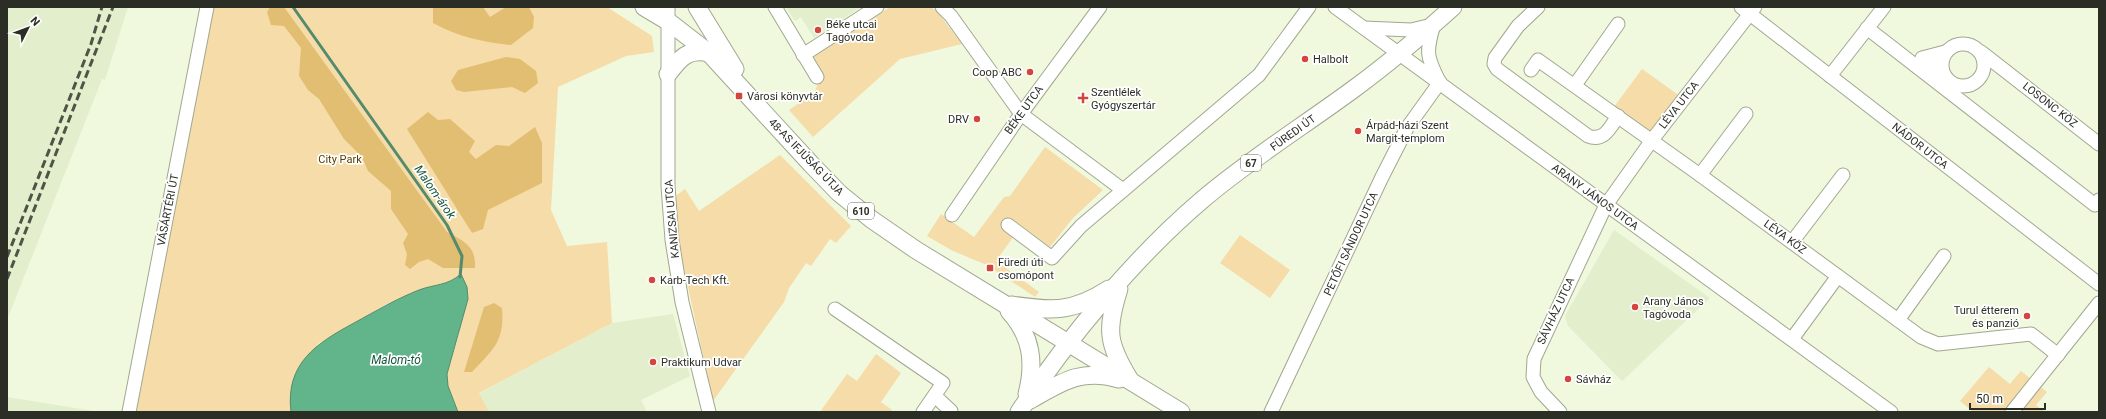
<svg xmlns="http://www.w3.org/2000/svg" width="2106" height="419" font-family="Roboto,sans-serif">
	<style>
		.built { fill: #e3eecd }
		.green { fill: #f6dca8 }
		.forest { fill: #e2be72 }
		.water { fill: #62b58b; stroke: #528c6c }
		.lines { fill: none; stroke-linecap: round; stroke-linejoin: round }
		.stream { stroke: #528c6c; stroke-width: 3 }
		.minor-casing { stroke: #a0a890; stroke-width: 15 }
		.major-casing { stroke: #a0a890; stroke-width: 19 }
		.minor { stroke: #fff; stroke-width: 13 }
		.major { stroke: #fff; stroke-width: 17 }
		.rail { stroke: #505447; stroke-width: 3; stroke-dasharray: 8 4; stroke-linecap: butt }
		.poi-dot { fill: #d4463d; stroke: #fff; stroke-width: 1.5 }
		.labels { text-anchor: middle; dominant-baseline: central; stroke-width: 3.5; stroke-linejoin: round; paint-order: stroke }
		.shield { fill: #fff; stroke: #6b6d66; stroke-width: 1 }
		.shield-label { font-size: 10px; font-weight: bold; fill: #2b2e24 }
		.poi-label { font-size: 11px; fill: #2b2e24; stroke: #fff; text-anchor: start }
		.street-label { font-size: 11px; fill: #2b2e24; stroke: #fff }
		.park-label { font-size: 11px; fill: #594100; stroke: #fff }
		.water-label { font-size: 12px; font-style: italic; fill: #15563a; stroke: #fff }
	</style>
	<rect width="100%" height="100%" fill="#f0f8de"/>
	<g class="built">
		<polygon points="7,7 128,7 105,80 102,79 7,320"/>
		<polygon points="786,7 861,7 814,38 801,17 795,21"/>
		<polygon points="1614,230 1710,298 1622,381 1568,326 1565,316"/>
		<polygon points="673,314 690,376 641,400 647,412 489,412 478,394 612,323"/>
		<polygon points="7,397 100,412 7,412"/>
	</g>
	<g class="green">
		<polygon points="213,7 607,7 652,36 654,52 626,56 558,87 551,210 567,246 607,242 612,323 479,393 489,412 458,412 448,386 447,374 459,334 461,274 452,282 420,290 385,305 318,344 291,408 291,412 136,412"/>
		<polygon points="890,7 931,7 938,13 962,44 900,59 813,137 789,110 814,93 822,74 811,57"/>
		<polygon points="1642,69 1684,99 1652,140 1611,111"/>
		<polygon points="1045,147 1103,190 1073,218 1050,247 1021,226 996,261 1039,292 1035,297 987,265 953,251 927,236 941,214 974,237 1004,197 1010,196"/>
		<polygon points="780,155 851,226 836,243 830,239 811,266 806,263 789,288 784,302 713,401 677,237 673,198 685,189 699,211"/>
		<polygon points="1240,235 1290,270 1270,298 1220,263"/>
		<polygon points="876,354 901,373 881,402 892,410 891,412 820,412 847,374 857,381"/>
		<polygon points="1989,367 2010,384 2021,371 2047,392 2036,405 2045,412 1973,412 1960,401"/>
	</g>
	<g class="forest">
		<path d="M270,7H284L447,232C465,242 476,246 475,268H443L428,259L419,262L410,269L405,265L407,254L403,243L408,234L391,209V191L368,171L362,157L344,139L319,99L308,90L299,76L301,48L284,26L271,25L267,12Z"/>
		<path d="M433,7H483L490,17L506,7H529L534,17L533,28L511,45C483,42 458,37 433,23Z"/>
		<polygon points="506,57 520,59 536,71 538,83 525,93 512,87 464,92 456,90 451,81 458,70"/>
		<polygon points="428,112 438,120 450,119 475,141 469,152 476,159 496,145 509,146 535,127 542,143 542,183 488,210 483,229 472,233 407,129"/>
		<path d="M494,303L502,308C505,341 493,350 472,372H464L484,307Z"/>
	</g>
	<path class="water" d="M461,274L467,287L468,299L447,374L448,386L458,412H291C285,363 317,343 354,323C376,311 396,299 419,290C435,284 447,286 461,274Z"/>
	<g class="lines">
		<polyline class="stream" points="293,7 447,225 462,256 460,277"/>
		<defs>
			<g id="minor">
				<polyline points="668,7 668,186 672,240 682,302 709,412"/>
				<polyline points="775,7 817,77"/>
				<polyline points="942,7 951,16 1021,114 1123,190"/>
				<polyline points="1335,7 1891,412"/>
				<path d="M1538,7L1518,26L1495,58L1494,64L1497,69L1588,136C1604,142 1610,128 1618,116"/>
				<polyline points="1741,7 2099,284"/>
				<path d="M1434,24C1426,51 1426,56 1439,81"/>
				<polyline points="1364,28 1411,30 1432,25"/>
				<polyline points="1867,28 2095,205 2099,200"/>
				<circle cx="1963" cy="65" r="21"/>
				<polyline points="1981,52 2099,144"/>
				<polyline points="803,55 877,7"/>
				<polyline points="1531,70 1538,60 1700,175 1921,337 1938,344 2031,334 2058,355"/>
				<polyline points="1830,76 1884,7"/>
				<polyline points="1945,77 1922,58 1945,52"/>
				<polyline points="1575,85 1618,24"/>
				<polyline points="1700,175 1746,114"/>
				<polyline points="952,215 1021,114 1100,7"/>
				<polyline points="1008,225 1052,258 1081,226 1259,75 1309,7"/>
				<polyline points="1792,242 1843,175"/>
				<polyline points="835,309 943,383 923,412"/>
				<polyline points="1898,320 1944,256"/>
				<polyline points="1792,339 1838,276"/>
				<polyline points="935,396 951,411 950,412"/>
				<polyline points="129,412 207,7"/>
				<polyline points="1271,412 1382,177 1407,128 1440,82"/>
				<polyline points="1560,412 1541,392 1533,377 1534,359 1606,205 1652,140 1755,7"/>
				<polyline points="2012,412 2099,303"/>
			</g>
			<g id="major">
				<polyline points="644,7 669,22 709,53 811,164 839,193 871,219 916,250 1181,412"/>
				<polyline points="697,7 735,69"/>
				<path d="M668,74C680,58 688,48 709,53"/>
				<path d="M1119,289C1106,330 1107,343 1130,380"/>
				<path d="M1011,305C1052,311 1072,313 1109,289"/>
				<path d="M1009,311C1032,336 1035,363 1027,394"/>
				<path d="M1030,400C1062,382 1081,368 1119,379"/>
				<path d="M1019,412C1068,338 1134,258 1202,200C1250,159 1305,125 1355,88C1389,63 1422,35 1453,7"/>
			</g>
		</defs>
		<use href="#minor" class="minor-casing"/>
		<use href="#major" class="major-casing"/>
		<use href="#minor" class="minor"/>
		<use href="#major" class="major"/>
		<g class="rail">
			<polyline points="7,257 91,44 102,7"/>
			<polyline points="7,279 113,7"/>
		</g>
	</g>
	<g class="poi-dot">
		<circle cx="818" cy="30" r="4"/>
		<circle cx="1305" cy="59" r="4"/>
		<circle cx="1030" cy="72" r="4"/>
		<rect x="735" y="92" width="8" height="8" rx="2"/>
		<path d="M1081 92h4v4h4v4h-4v4h-4v-4h-4v-4h4z"/>
		<circle cx="977" cy="119" r="4"/>
		<circle cx="1358" cy="131" r="4"/>
		<rect x="986" y="264" width="8" height="8" rx="2"/>
		<circle cx="652" cy="280" r="4"/>
		<circle cx="1635" cy="307" r="4"/>
		<circle cx="2027" cy="316" r="4"/>
		<circle cx="653" cy="362" r="4"/>
		<circle cx="1568" cy="379" r="4"/>
	</g>
	<g class="labels">
		<g class="shield">
			<rect x="1241" y="155" width="20" height="16" rx="3"/>
			<rect x="848" y="203" width="26" height="16" rx="3"/>
		</g>
		<g class="shield-label">
			<text x="1251" y="163">67</text>
			<text x="861" y="211">610</text>
		</g>
		<g class="poi-label">
			<text x="826" y="24">Béke utcai<tspan x="826" dy="13">Tagóvoda</tspan></text>
			<text x="1313" y="59">Halbolt</text>
			<text x="1022" y="72" text-anchor="end">Coop ABC</text>
			<text x="1091" y="92">Szentlélek<tspan x="1091" dy="13">Gyógyszertár</tspan></text>
			<text x="747" y="96">Városi könyvtár</text>
			<text x="969" y="119" text-anchor="end">DRV</text>
			<text x="1366" y="125">Árpád-házi Szent<tspan x="1366" dy="13">Margit-templom</tspan></text>
			<text x="998" y="262">Füredi úti<tspan x="998" dy="13">csomópont</tspan></text>
			<text x="660" y="280">Karb-Tech Kft.</text>
			<text x="1643" y="301">Arany János<tspan x="1643" dy="13">Tagóvoda</tspan></text>
			<text x="2019" y="310" text-anchor="end">Turul étterem<tspan x="2019" dy="13">és panzió</tspan></text>
			<text x="661" y="362">Praktikum Udvar</text>
			<text x="1576" y="379">Sávház</text>
		</g>
		<g class="street-label">
			<text transform="translate(1679 105) rotate(-52)">LÉVA UTCA</text>
			<text transform="translate(2050 105) rotate(38)">LOSONC KÖZ</text>
			<text transform="translate(1024 110) rotate(-54)">BÉKE UTCA</text>
			<text transform="translate(1293 133) rotate(-36)">FÜREDI ÚT</text>
			<text transform="translate(1920 146) rotate(38)">NÁDOR UTCA</text>
			<text transform="translate(806 157) rotate(46)">48-AS IFJÚSÁG ÚTJA</text>
			<text transform="translate(1595 197) rotate(36)">ARANY JÁNOS UTCA</text>
			<text transform="translate(168 210) rotate(-79)">VÁSÁRTÉRI ÚT</text>
			<text transform="translate(672 219) rotate(-95)">KANIZSAI UTCA</text>
			<text transform="translate(1785 237) rotate(36)">LÉVA KÖZ</text>
			<text transform="translate(1351 244) rotate(-65)">PETŐFI SÁNDOR UTCA</text>
			<text transform="translate(1556 311) rotate(-65)">SÁVHÁZ UTCA</text>
		</g>
		<g class="park-label">
			<text x="340" y="159">City Park</text>
		</g>
		<g class="water-label">
			<text transform="translate(435 192) rotate(55)">Malom-árok</text>
			<text x="396" y="360">Malom-tó</text>
		</g>
	</g>
	<rect width="2106" height="419" fill="none" stroke="#2b2e24" stroke-width="16"/>
	<g transform="translate(28 28) rotate(48)" stroke="#ffffff" stroke-width="3" paint-order="stroke">
	<path d="M0-3L7 15L0 10L-7 15Z" fill="#2b2e24"/>
	<text y="-6" font-size="11" font-weight="bold" text-anchor="middle" fill="#2b2e24">N</text>
	</g>
	<path d="M1970 403v6h75v-6" fill="none" stroke="#2b2e24" stroke-width="2"/>
	<text x="1976" y="403" font-size="12" fill="#2b2e24" stroke="#ffffff" stroke-width="3" paint-order="stroke">50 m</text>
</svg>
